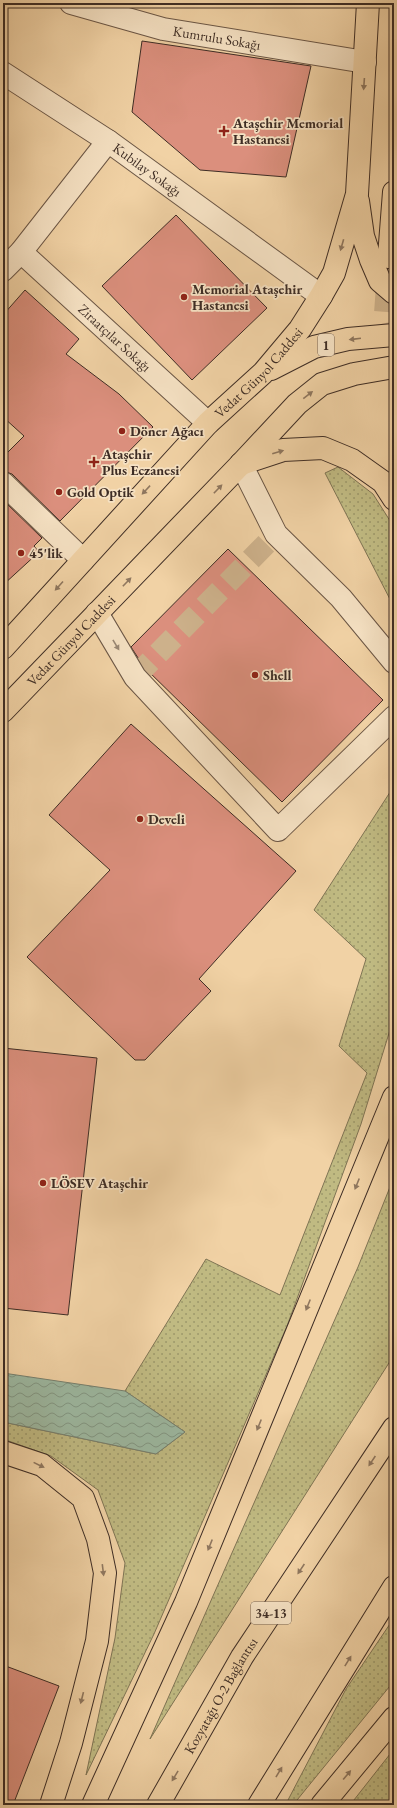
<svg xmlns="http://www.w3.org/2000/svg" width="397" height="1808" font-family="'EB Garamond',serif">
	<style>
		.grass { fill: url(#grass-dots); stroke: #7f7454 }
		.water { fill: url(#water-waves); stroke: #76806f }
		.building { fill: #db8f7d; stroke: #3e2d25 }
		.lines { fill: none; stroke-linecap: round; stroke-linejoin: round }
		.minor-tunnel { stroke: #cdb18b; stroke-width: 22; stroke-dasharray: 22 11; stroke-linecap: butt }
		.highway-tunnel { stroke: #cdb18b; stroke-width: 22; stroke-dasharray: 22 11; stroke-linecap: butt }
		.minor-casing { stroke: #6b5645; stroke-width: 24 }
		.major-casing { stroke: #3e2d25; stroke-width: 24 }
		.highway-casing { stroke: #3e2d25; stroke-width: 24 }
		.minor { stroke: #f6e2c4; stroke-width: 22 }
		.major { stroke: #f1d2a5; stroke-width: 22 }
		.highway { stroke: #f1d2a5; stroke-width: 22 }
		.oneway { fill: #8f775f }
		.oneway2 { fill: #9a8874 }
		.poi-dot { fill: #8f2418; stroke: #f6e2c4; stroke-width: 1.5 }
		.labels { text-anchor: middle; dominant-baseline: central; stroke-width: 3.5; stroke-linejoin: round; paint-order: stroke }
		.shield { fill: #f6e2c4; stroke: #756355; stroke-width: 1 }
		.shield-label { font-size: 13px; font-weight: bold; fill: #3e2d25 }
		.street-label { font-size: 14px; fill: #3e2d25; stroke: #f6e2c4 }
		.poi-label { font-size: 14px; font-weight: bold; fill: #3e2d25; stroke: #f6e2c4; text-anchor: start }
	</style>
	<defs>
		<pattern id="grass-dots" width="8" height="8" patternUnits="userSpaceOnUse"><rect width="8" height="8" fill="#c0ba82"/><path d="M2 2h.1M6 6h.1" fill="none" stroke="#9d986a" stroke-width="1.8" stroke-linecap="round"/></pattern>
		<pattern id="water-waves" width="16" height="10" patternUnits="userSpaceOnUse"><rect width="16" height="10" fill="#9cb8a1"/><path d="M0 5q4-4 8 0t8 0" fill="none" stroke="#819683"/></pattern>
	</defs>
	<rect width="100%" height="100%" fill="#f1d2a5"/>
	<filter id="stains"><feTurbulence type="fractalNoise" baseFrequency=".005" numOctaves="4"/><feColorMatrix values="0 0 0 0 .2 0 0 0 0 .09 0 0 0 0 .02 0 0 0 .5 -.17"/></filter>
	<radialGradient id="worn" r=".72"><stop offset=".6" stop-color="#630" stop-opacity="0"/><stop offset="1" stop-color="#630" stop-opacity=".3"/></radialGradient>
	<g class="grass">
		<polygon points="338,467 373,494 394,527 394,607 325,473"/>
		<polygon points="394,786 394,1017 361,1124 287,1326 154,1634 86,1775 115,1638 125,1563 98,1490 51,1456 3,1439 3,1422 156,1454 185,1432 125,1391 206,1259 280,1295 367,1073 339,1046 366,959 314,910"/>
		<polygon points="394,1177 394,1355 150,1739 358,1267"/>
		<polygon points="394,1618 394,1681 293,1805 288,1800 346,1689"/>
		<polygon points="394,1749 394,1805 350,1805"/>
	</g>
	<polygon class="water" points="3,1373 125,1391 185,1432 156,1454 3,1422"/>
	<g class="building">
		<polygon points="142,41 311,66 286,177 200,170 132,112"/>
		<polygon points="176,215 267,308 192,380 102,286"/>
		<polygon points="25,290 79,339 66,354 119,394 153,427 60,521 12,474 3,471 3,457 24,436 3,417 3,315"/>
		<polygon points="3,500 42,538 34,546 39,552 3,585"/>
		<polygon points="228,549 383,700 282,802 144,667 131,647"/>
		<polygon points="131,724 296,871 199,979 211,991 145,1060 135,1060 27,957 110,870 49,815"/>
		<polygon points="3,1048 97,1058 68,1315 3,1308"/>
		<polygon points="3,1665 59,1686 13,1805 3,1805"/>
	</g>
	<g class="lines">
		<polyline class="minor-tunnel" points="135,677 276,534"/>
		<polyline class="highway-tunnel" points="389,257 385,314 394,357"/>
		<defs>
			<g id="minor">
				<path id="s1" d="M71,3L163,29L365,62"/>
				<polyline points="3,73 108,141"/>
				<path id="s2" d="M21,252L208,423"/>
				<path id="s3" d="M3,270L21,252L108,141L321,296"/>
				<polyline points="241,464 276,534 341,598 394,662"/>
				<polyline points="3,483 83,560"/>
				<polyline points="97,613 135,677 278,830 394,717"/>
			</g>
			<g id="major">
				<polyline points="358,201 363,236 371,260 380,281 394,293"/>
				<polyline points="271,369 314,347 348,339 394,335"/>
				<path id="s4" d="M3,648L208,423L263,373L300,329L321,296L334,273L357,194L368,3"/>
				<path id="s5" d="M3,711L241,464L297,404L322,384L354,374L394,367"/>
			</g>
			<g id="highway">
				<polyline points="389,257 394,192"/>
				<polyline points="241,464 283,450 323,448 352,460 383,482 394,499"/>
				<polyline points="3,1452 42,1465 83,1498 98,1539 105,1573 97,1641 71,1743 51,1805"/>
				<polyline points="93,1805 186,1602 394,1097"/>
				<path id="s6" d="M158,1805L242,1657L394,1428"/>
				<polyline points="259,1805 394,1587"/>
				<polyline points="322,1805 394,1718"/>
			</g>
		</defs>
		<use href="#minor" class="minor-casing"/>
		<use href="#major" class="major-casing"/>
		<use href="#highway" class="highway-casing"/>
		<use href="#minor" class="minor"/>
		<use href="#major" class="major"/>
		<use href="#highway" class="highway"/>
	</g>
	<defs><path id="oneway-solid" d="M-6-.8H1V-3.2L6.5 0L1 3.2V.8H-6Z"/></defs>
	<g class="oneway">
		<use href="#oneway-solid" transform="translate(364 84) rotate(94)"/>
		<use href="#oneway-solid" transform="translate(342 245) rotate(106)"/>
		<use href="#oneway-solid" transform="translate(355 339) rotate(173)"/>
		<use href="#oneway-solid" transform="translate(308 395) rotate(-38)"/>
		<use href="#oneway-solid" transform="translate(278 452) rotate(-16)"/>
		<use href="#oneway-solid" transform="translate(218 489) rotate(-46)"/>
		<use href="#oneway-solid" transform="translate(146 490) rotate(133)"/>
		<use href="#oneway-solid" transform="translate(127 582) rotate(-46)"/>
		<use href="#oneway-solid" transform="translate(59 586) rotate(132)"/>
		<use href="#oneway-solid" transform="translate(357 1184) rotate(112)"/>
		<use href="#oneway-solid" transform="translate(308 1305) rotate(112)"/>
		<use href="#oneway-solid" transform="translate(259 1425) rotate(112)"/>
		<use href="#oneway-solid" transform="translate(372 1461) rotate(124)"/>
		<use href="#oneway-solid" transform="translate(39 1465) rotate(26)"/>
		<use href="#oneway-solid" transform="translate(210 1545) rotate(112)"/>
		<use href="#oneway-solid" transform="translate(301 1569) rotate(124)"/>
		<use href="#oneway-solid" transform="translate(103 1570) rotate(83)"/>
		<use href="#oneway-solid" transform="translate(348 1661) rotate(-58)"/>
		<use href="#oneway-solid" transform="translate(82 1698) rotate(104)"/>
		<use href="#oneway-solid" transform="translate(279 1772) rotate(-59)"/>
		<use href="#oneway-solid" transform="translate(347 1775) rotate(-50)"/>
		<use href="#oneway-solid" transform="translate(175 1776) rotate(121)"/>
	</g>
	<use class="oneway2" href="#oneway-solid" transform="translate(116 645) rotate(59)"/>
	<g class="poi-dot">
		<path d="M222 125h4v4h4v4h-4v4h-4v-4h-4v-4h4z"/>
		<circle cx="184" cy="297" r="4"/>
		<circle cx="122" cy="431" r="4"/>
		<path d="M92 456h4v4h4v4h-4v4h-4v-4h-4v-4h4z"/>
		<circle cx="59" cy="492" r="4"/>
		<circle cx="21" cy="553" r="4"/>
		<circle cx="255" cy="675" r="4"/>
		<circle cx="140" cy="819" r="4"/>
		<circle cx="43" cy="1183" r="4"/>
	</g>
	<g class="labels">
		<g class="shield">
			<rect x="318" y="334" width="16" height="22" rx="3"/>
			<rect x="251" y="1602" width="40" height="22" rx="3"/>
		</g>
		<g class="shield-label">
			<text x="326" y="345">1</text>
			<text x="271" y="1613">34-13</text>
		</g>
		<g class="street-label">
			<text stroke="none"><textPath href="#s1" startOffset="150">Kumrulu Sokağı</textPath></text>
			<text stroke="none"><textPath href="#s3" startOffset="215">Kubilay Sokağı</textPath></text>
			<text stroke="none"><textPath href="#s2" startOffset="127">Ziraatçılar Sokağı</textPath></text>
			<text stroke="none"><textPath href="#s4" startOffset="376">Vedat Günyol Caddesi</textPath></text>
			<text stroke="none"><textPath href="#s5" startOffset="98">Vedat Günyol Caddesi</textPath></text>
			<text stroke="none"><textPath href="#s6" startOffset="126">Kozyatağı O-2 Bağlantısı</textPath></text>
		</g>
		<g class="poi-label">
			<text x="233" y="123">Ataşehir Memorial<tspan x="233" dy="16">Hastanesi</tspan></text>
			<text x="192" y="289">Memorial Ataşehir<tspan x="192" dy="16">Hastanesi</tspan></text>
			<text x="130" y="431">Döner Ağacı</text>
			<text x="102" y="454">Ataşehir<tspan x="102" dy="16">Plus Eczanesi</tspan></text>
			<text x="67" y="492">Gold Optik</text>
			<text x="29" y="553">45'lik</text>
			<text x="263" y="675">Shell</text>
			<text x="148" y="819">Develi</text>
			<text x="51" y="1183">LÖSEV Ataşehir</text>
		</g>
	</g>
	<rect width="397" height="1808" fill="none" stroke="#f1d2a5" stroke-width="16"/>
	<rect x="4" y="4" width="389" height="1800" fill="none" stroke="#3e2d25" stroke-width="2"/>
	<rect x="8" y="8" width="381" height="1792" fill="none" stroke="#3e2d25"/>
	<rect width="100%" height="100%" filter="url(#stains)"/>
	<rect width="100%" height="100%" fill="url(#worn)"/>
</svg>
